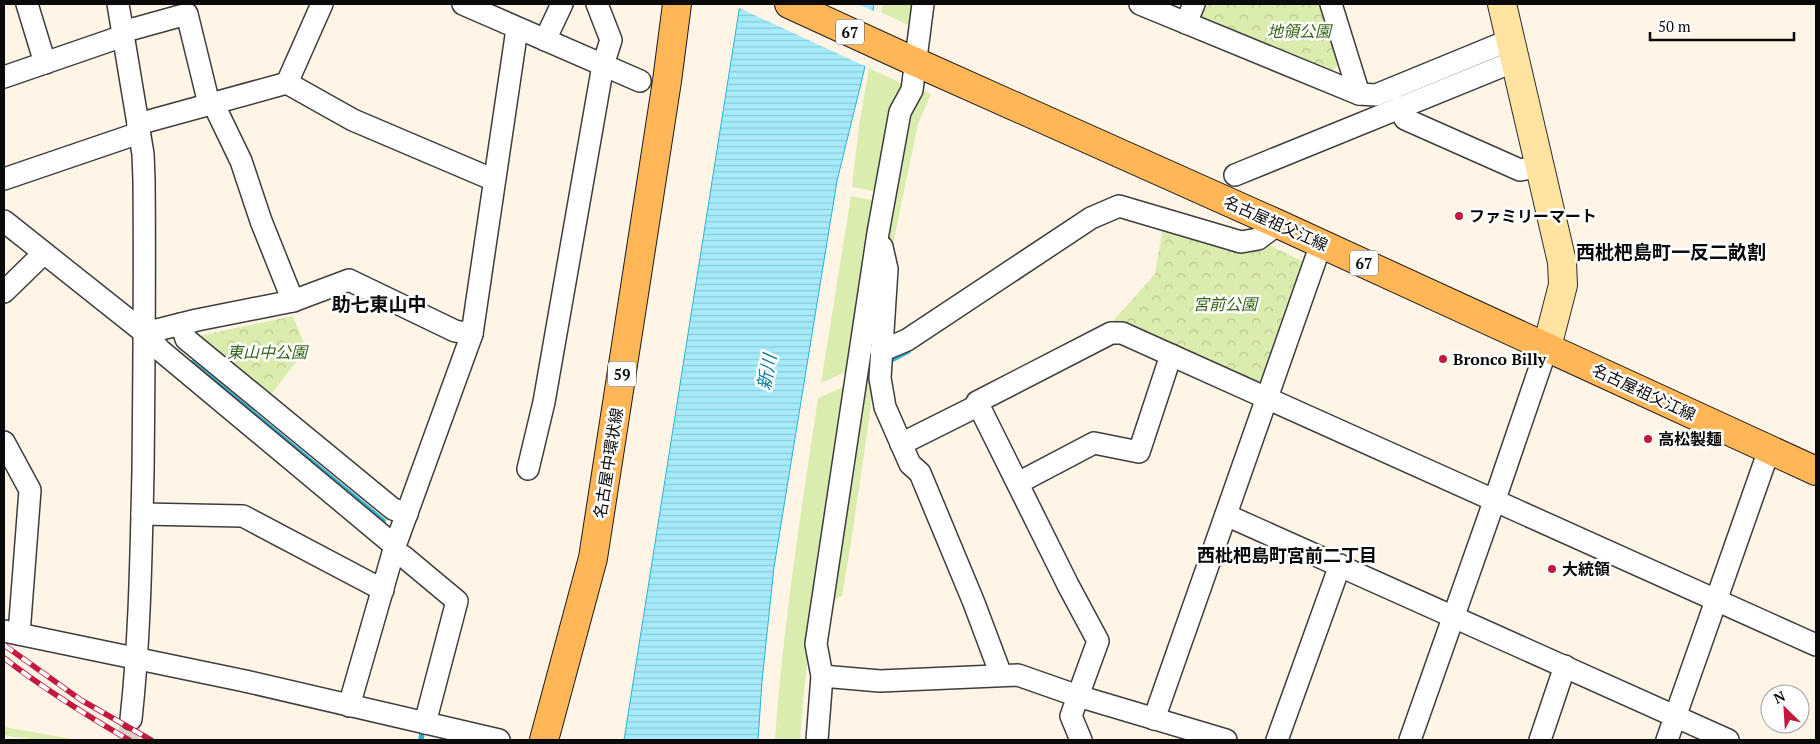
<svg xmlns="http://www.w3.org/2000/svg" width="1820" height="744" font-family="'PT Serif','Noto Sans JP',serif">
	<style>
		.grass { fill: #daecae }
		.park { fill: url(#park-crowns) }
		.water { fill: url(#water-rules); stroke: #28b3d7 }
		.pier { fill: #fff5e6 }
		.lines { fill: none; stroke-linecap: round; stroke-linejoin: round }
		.stream { stroke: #28b3d7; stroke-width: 5.5 }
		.street-tunnel { stroke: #dad2c5; stroke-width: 21; stroke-dasharray: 21 11; stroke-linecap: butt }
		.street-casing { stroke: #3d3d3d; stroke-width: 24 }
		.secondary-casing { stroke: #2c2c2c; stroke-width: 30 }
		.primary-casing { stroke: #1b1b1b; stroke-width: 30 }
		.street { stroke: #fff; stroke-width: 21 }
		.secondary { stroke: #ffe3a1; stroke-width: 28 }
		.primary { stroke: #ffb656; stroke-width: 28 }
		.rail-casing { stroke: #c31941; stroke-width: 5.5 }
		.rail { stroke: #fff; stroke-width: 4; stroke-dasharray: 11; stroke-linecap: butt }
		.poi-dot { fill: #c31941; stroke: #fff; stroke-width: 2 }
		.labels { text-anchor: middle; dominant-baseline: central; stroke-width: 5; stroke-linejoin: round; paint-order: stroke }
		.shield { fill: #fff; stroke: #545454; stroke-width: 1 }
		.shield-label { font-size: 15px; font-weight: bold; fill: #0a0a0a }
		.park-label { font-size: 16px; font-style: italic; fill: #366517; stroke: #fff }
		.poi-label { font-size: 16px; font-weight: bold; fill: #0a0a0a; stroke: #fff; text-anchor: start }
		.street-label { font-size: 16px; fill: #0a0a0a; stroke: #fff }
		.water-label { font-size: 18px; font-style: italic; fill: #0b7da3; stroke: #fff }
		.neighbourhood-label { font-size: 18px; font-weight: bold; fill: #0a0a0a; stroke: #fff }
		.quarter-label { font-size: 19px; font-weight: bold; fill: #0a0a0a; stroke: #fff }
	</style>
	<defs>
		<pattern id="park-crowns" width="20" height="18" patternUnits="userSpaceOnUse" patternTransform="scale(1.25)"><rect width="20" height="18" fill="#daecae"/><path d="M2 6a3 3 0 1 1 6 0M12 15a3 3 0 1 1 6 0" fill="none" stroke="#bac994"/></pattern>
		<pattern id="water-rules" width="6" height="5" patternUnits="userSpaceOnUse" patternTransform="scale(1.25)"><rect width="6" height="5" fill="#a6ebfb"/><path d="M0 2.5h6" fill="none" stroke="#8ec8d6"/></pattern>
	</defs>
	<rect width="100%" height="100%" fill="#fff5e6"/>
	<g class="grass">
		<polygon points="883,4 916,4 913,19 908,25 881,12"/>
		<polygon points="869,68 905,85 878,192 852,187 859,126"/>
		<polygon points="924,91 931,94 918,124 893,244 887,231 909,120 916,94"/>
		<polygon points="851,196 877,201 850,370 821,383"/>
		<polygon points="876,278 875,378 852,536 842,596 833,601"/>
		<path d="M848,385C829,503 809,621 800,740H775C783,625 801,512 818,398Z"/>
		<path d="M4,727L78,740C53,740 29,740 4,735Z"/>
	</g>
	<g class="park">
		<polygon points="1204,4 1319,4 1339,65 1328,74 1204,21 1200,13"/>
		<polygon points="1163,227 1267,244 1304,262 1263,379 1253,384 1119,322 1112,322 1155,274"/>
		<polygon points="293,316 306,349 270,396 198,336"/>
	</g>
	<polygon class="water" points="740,4 874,4 864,71 837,181 774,567 762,681 758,740 624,740"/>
	<polygon class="pier" points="737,4 857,4 876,12 867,67 737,7"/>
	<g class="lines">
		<g class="stream">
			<polyline points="887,362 908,351"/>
			<polyline points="192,363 383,521"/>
			<polyline points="421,740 422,733"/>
		</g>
		<polyline class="street-tunnel" points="128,740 131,719"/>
		<defs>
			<g id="street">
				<polyline points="27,4 45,63"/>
				<path d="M118,4L143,154L144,180C145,277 144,375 143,472C141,554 140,637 131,719"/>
				<polyline points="463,4 640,81"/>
				<polyline points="1140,4 1359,94 1376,95 1510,40"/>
				<polyline points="1331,4 1359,94"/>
				<polyline points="1186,23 1194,4"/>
				<polyline points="122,32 187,14 209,104"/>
				<polyline points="545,40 562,4"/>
				<polyline points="4,77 123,36"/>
				<polyline points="287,83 322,4"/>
				<polyline points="1400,107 1405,119 1520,170 1540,166"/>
				<polyline points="138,124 287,83 353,120 494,180"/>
				<polyline points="1235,175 1515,61"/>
				<polyline points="4,179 139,133"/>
				<polyline points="4,221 145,333 160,350 395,546 472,334 517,29"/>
				<polyline points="882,247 887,269 880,378 885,407 910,464 920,473 974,603 1001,675"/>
				<polyline points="4,292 44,253"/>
				<polyline points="293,301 349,280 455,331 472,334"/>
				<polyline points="181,324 186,339 393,509 407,514"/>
				<polyline points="145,333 197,320 293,301 261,221 241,161 213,103"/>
				<polyline points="881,351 907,340 1091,218 1119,206 1241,242 1258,239 1278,224"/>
				<polyline points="4,442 30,490 19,634"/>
				<polyline points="901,444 979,405"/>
				<polyline points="528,469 544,402 603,65 611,40 597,4"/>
				<polyline points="1018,483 1094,443 1139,452 1171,355"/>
				<polyline points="142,514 243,516 383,590"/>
				<polyline points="1226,515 1728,740"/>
				<polyline points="393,553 403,556 457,601 425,723"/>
				<polyline points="4,631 245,681 499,740"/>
				<polyline points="822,676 880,681 1018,675 1078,696 1071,716 1081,740"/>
				<polyline points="349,706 395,546"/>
				<polyline points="1154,719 1321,244"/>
				<polyline points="817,740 822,676 816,644 878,233 900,112 912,90 923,4"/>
				<polyline points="1226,740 1078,696 1098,641 1068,585 977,402 1111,333 1122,333 1816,645"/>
				<polyline points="1277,740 1340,565"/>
				<polyline points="1410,740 1495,499 1547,347"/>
				<polyline points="1540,740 1565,666"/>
				<polyline points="1667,740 1769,450"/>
			</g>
			<polyline id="secondary" points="1502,4 1562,262 1563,285 1547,347"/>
			<g id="primary">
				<polyline points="789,4 911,60 1278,224 1816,471"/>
				<polyline points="544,740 593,558 667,81 677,4"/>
			</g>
		</defs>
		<use href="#street" class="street-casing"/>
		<use href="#secondary" class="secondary-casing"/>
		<use href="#primary" class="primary-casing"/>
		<use href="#street" class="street"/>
		<use href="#secondary" class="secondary"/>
		<use href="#primary" class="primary"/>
		<defs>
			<g id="rail">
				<polyline points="4,645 81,700 151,740"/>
				<path d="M4,658C44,689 86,715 129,740"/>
			</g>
		</defs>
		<use href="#rail" class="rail-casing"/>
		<use href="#rail" class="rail"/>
	</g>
	<g class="poi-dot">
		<circle cx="1459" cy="216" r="5"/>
		<circle cx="1443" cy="359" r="5"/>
		<circle cx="1648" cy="439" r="5"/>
		<circle cx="1552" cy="569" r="5"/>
	</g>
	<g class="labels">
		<g class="shield">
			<rect x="836" y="19.5" width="28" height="25" rx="4"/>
			<rect x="1350" y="250.5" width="28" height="25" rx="4"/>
			<rect x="608" y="361.5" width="28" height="25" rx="4"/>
		</g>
		<g class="shield-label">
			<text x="850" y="32">67</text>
			<text x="1364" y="263">67</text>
			<text x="622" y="374">59</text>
		</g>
		<g class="park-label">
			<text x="1299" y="31">地領公園</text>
			<text x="1225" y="304">宮前公園</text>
			<text x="267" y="352">東山中公園</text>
		</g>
		<g class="poi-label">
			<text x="1469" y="216">ファミリーマート</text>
			<text x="1453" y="359">Bronco Billy</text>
			<text x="1658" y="439">高松製麺</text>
			<text x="1562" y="569">大統領</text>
		</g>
		<g class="street-label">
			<text transform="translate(1276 223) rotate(24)">名古屋祖父江線</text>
			<text transform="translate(1644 392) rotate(25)">名古屋祖父江線</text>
			<text transform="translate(608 463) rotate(-81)">名古屋中環状線</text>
		</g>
		<g class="water-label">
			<text transform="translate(766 372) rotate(-80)">新川</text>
		</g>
		<g class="neighbourhood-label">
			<text x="1287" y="555">西枇杷島町宮前二丁目</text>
		</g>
		<g class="quarter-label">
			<text x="1671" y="251">西枇杷島町一反二畝割</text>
			<text x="379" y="303">助七東山中</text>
		</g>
	</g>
	<rect width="1820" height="744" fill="none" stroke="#0a0a0a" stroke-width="10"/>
	<g transform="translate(1785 709) rotate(335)"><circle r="24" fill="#ffffff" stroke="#9d9d9d"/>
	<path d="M0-4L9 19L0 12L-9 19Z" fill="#c31941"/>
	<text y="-8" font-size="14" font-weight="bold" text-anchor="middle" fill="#0a0a0a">N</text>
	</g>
	<path d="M1650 32v8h144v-8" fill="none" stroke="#0a0a0a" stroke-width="2.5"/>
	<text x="1658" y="32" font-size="15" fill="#0a0a0a" stroke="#ffffff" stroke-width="4" paint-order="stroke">50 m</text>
</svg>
